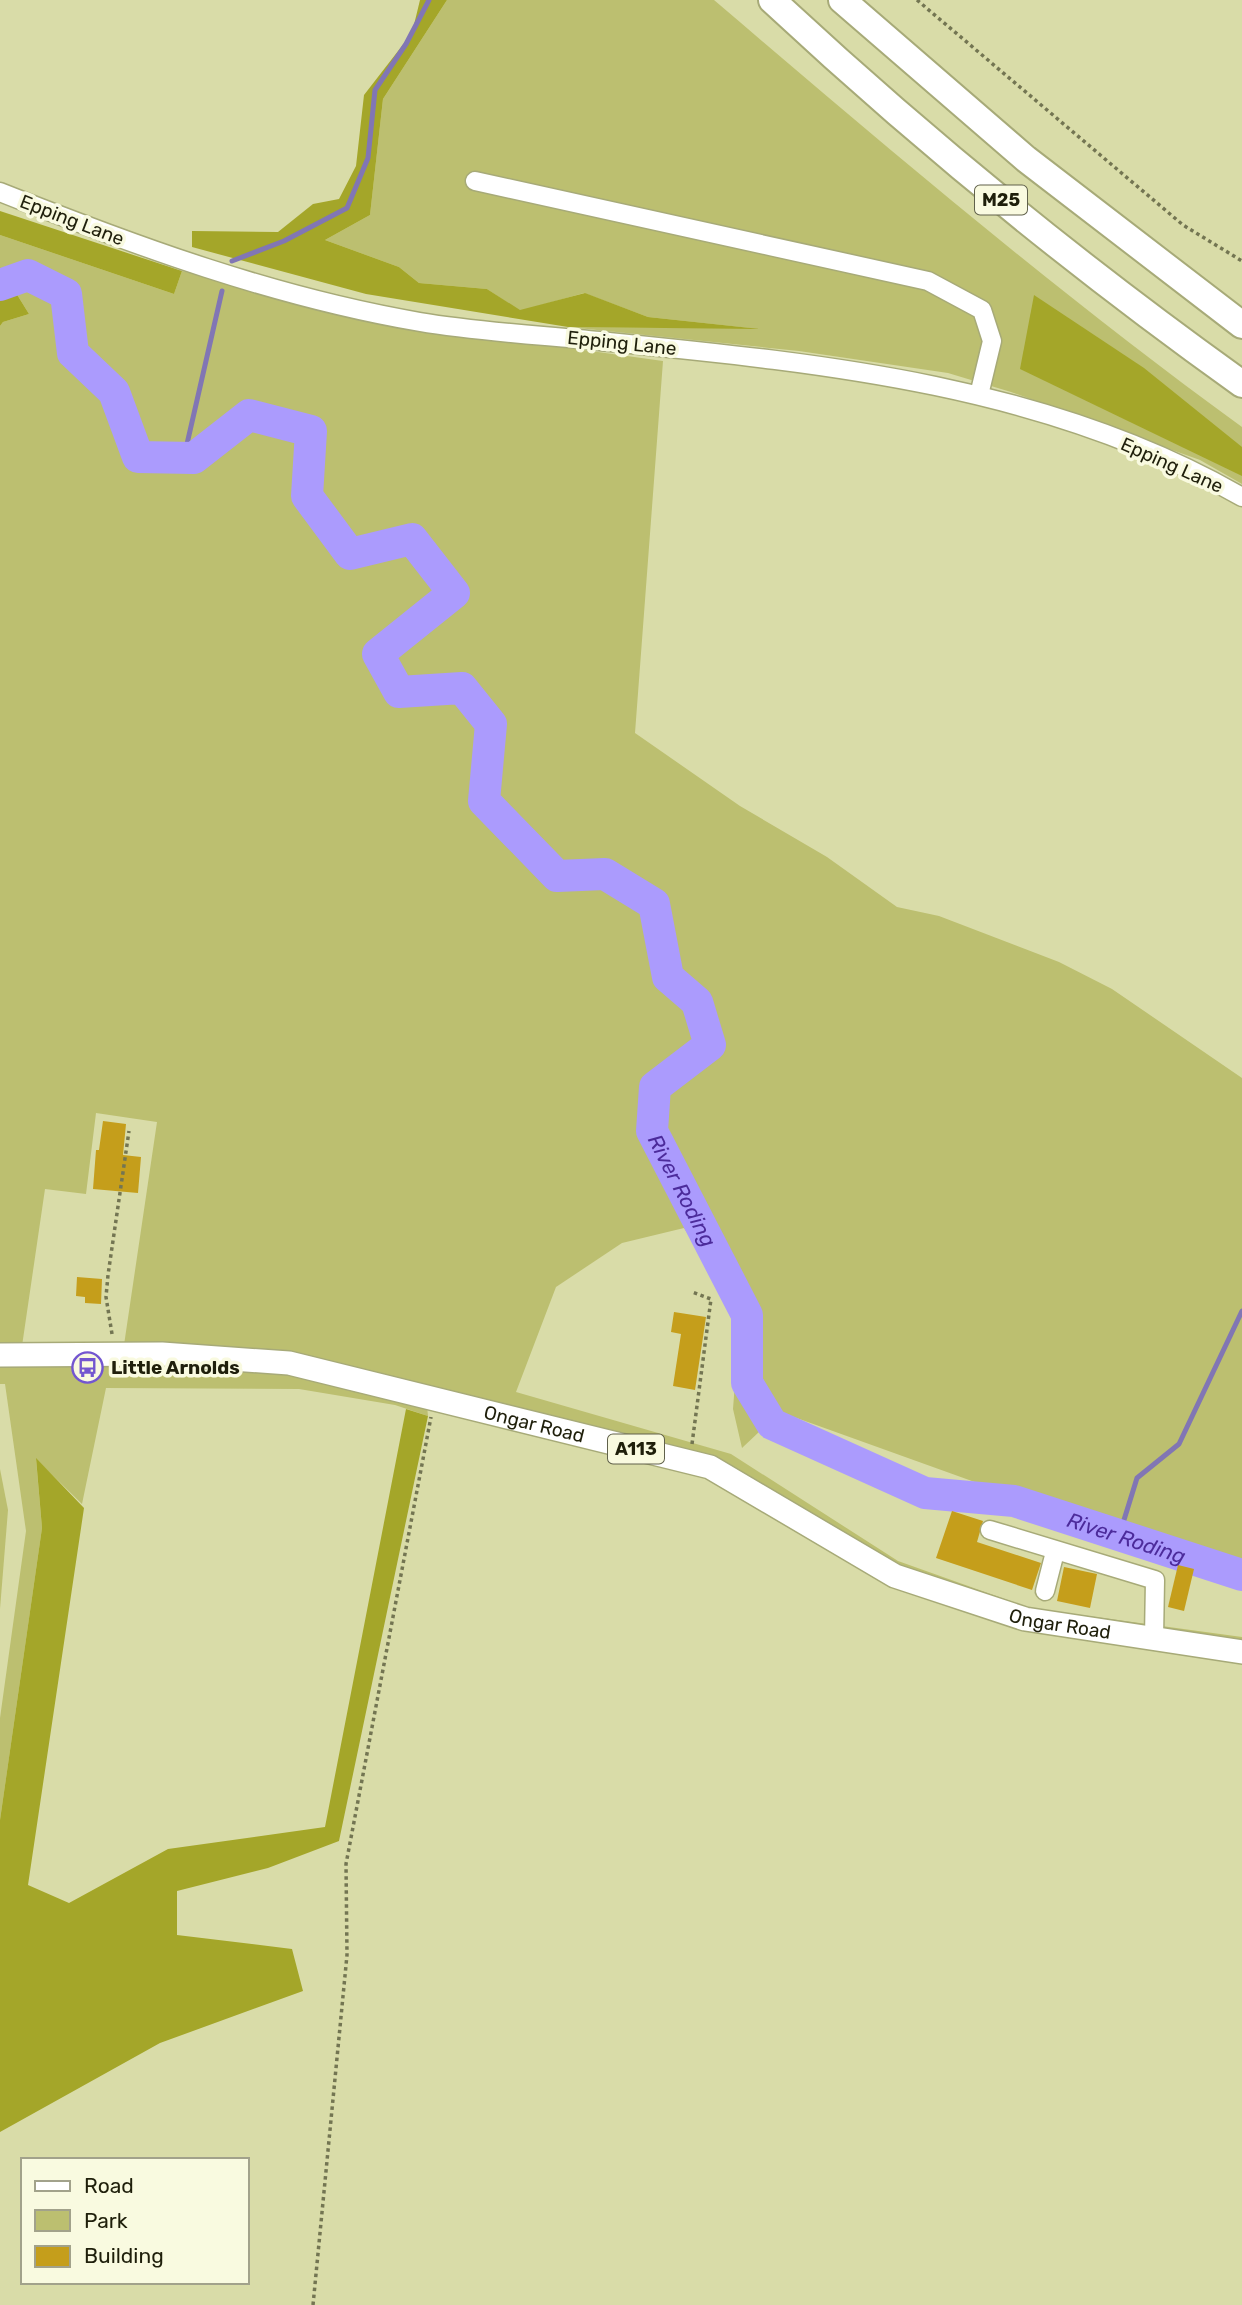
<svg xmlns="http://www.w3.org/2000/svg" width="1242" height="2305" font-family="Rubik,sans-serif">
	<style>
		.green { fill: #bcbf70; fill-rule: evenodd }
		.forest { fill: #a4a629 }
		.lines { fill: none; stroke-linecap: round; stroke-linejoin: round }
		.stream { stroke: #8176b4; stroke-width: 5 }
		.river { stroke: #ab9bfd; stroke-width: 32 }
		.building { fill: #c59e1b }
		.minor-casing { stroke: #a7aa78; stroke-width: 21 }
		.major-casing { stroke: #a7aa78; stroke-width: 26 }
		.highway-casing { stroke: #a7aa78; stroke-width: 30 }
		.path { stroke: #737552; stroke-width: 3.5; stroke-dasharray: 3.5 3.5; stroke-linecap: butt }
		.minor { stroke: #fff; stroke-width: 18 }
		.major { stroke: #fff; stroke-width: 23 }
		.highway { stroke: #fff; stroke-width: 26 }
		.labels { text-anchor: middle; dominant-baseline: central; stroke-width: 7; stroke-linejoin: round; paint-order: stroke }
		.shield { fill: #f9fae0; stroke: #60614b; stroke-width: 2 }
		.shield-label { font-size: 18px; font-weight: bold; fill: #1f1f0b }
		.street-label { font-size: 19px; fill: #1f1f0b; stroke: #f9fae0 }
		.poi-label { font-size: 19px; font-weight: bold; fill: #1f1f0b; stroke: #f9fae0; text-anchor: start }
		.water-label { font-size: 21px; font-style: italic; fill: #4c2b9b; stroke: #f9fae0 }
	</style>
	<rect width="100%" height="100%" fill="#d9dca8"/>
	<g class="green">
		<path d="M447,0H714C886,147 1059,294 1242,427V484L1200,460L1011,392L948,373L799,351L568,327L750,328L648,317L584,293L520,311L487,289L419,283L399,267L325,240L370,215L383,99Z"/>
		<path d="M0,235L174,294L182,271L397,324L663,361L635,733L740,806L827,857L897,907L939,916L1059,962L1112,989L1242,1078V1565L983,1485L780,1412L742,1448L733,1409L740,1316L684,1228L622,1243L556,1287L516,1392L731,1454L898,1561L1030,1608L1242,1637V1661L1027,1627L706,1476L427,1406L428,1416L395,1405L299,1389L106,1388L82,1504L36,1459L42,1528L0,1820V1718L26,1531L5,1384H0V326L3,322L29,314L0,267ZM96,1113L157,1122L124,1345L22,1346L45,1189L86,1194Z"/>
		<polygon points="0,1469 8,1510 0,1609"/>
	</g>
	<g class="forest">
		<polygon points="420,0 447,0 383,99 370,215 325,240 399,267 419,283 487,289 520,310 585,293 648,317 760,329 568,327 366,294 192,247 192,231 278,232 313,204 339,199 356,166 364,95 412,33"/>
		<polygon points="0,211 182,271 174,294 0,235"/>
		<polygon points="0,267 29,314 3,322 0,326"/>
		<polygon points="1034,295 1144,368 1242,447 1242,476 1020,369"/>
		<polygon points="406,1409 428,1416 339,1841 268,1868 177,1891 177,1935 292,1949 303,1991 160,2043 0,2132 0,1820 42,1528 36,1458 84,1508 28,1885 69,1903 168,1849 325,1827"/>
	</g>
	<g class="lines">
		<g class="stream">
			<polyline points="232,261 284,241 347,208 368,158 375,90 406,44 429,0"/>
			<polyline points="184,457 222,291"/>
			<polyline points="1119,1536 1137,1478 1179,1444 1242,1311"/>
		</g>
		<path class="river" id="s1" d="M0,285L28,275L66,294L73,353L114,392L138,457L194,458L249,415L311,431L307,496L350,554L412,539L454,593L378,654L399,692L462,688L491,724L484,801L557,876L605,874L654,904L668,977L697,1002L710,1045L655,1087L652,1131L747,1315V1383L772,1424L925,1493L1014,1501L1242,1575"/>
	</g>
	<g class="building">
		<polygon points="103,1121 126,1124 123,1155 141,1157 138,1193 93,1189 96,1150 99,1150"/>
		<polygon points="77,1277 102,1279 101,1304 85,1303 85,1297 76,1296"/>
		<polygon points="674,1312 706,1317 695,1390 673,1386 681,1334 671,1332"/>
		<polygon points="952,1511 983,1521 977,1542 1041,1563 1032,1590 936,1558"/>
		<polygon points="1178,1565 1194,1569 1184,1611 1168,1607"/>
		<polygon points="1064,1567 1097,1574 1090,1608 1057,1601"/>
	</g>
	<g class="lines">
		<defs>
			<g id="minor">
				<polyline points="475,181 928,281 982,310 992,341 979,395"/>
				<path d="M0,192C136,246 274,297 420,322C479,332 540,335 600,341C820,363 1046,384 1242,497"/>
				<polyline points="990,1530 1155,1580 1154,1638"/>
				<polyline points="1045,1591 1055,1552"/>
			</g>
			<g id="major">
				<path id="s2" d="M0,1355L162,1354L289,1363L710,1467L895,1576L1025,1619L1242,1652"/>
			</g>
			<g id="highway">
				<path d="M772,0C920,138 1077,266 1242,384"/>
				<polyline points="842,0 1026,159 1242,325"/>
			</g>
		</defs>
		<use href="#minor" class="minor-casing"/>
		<use href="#major" class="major-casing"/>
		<use href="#highway" class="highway-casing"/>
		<g class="path">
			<polyline points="917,0 1183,225 1242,261"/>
			<polyline points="112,1334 106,1297 108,1275 129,1131"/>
			<polyline points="692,1444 711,1299 692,1292"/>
			<polyline points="313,2305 347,1955 346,1864 431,1417"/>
		</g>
		<use href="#minor" class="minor"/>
		<use href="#major" class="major"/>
		<use href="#highway" class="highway"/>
	</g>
	<defs>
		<symbol id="bus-ring" viewBox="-11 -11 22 22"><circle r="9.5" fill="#f9fae0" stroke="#7356d0" stroke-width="1.5"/><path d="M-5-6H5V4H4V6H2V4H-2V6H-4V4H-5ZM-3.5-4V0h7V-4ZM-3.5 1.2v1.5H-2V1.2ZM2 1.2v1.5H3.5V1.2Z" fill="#7356d0"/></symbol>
	</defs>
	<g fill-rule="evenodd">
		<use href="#bus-ring" x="70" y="1350" width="35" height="35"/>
	</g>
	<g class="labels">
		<g class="shield">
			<rect x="975" y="185.5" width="52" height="29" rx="5"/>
			<rect x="608" y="1434.5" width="56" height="29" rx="5"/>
		</g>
		<g class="shield-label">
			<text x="1001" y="200">M25</text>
			<text x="636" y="1449">A113</text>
		</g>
		<g class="street-label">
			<text transform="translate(72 220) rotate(21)">Epping Lane</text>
			<text transform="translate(622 343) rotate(6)">Epping Lane</text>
			<text transform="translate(1172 465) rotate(24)">Epping Lane</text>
			<text stroke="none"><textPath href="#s2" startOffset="542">Ongar Road</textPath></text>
			<text stroke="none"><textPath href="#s2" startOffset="1110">Ongar Road</textPath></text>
		</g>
		<g class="poi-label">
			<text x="111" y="1367">Little Arnolds</text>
		</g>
		<g class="water-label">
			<text stroke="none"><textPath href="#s1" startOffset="1592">River Roding</textPath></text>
			<text stroke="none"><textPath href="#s1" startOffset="2224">River Roding</textPath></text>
		</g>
	</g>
	<rect x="21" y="2158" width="228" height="126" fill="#f9fae0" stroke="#a2a28b" stroke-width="2"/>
	<rect x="35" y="2181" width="35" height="10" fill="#ffffff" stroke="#a2a28b" stroke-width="2"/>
	<text x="84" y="2193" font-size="21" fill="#1f1f0b">Road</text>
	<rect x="35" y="2210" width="35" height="21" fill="#bcbf70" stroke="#a2a28b" stroke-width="2"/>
	<text x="84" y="2228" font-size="21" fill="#1f1f0b">Park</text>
	<rect x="35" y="2246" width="35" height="21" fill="#c59e1b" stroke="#a2a28b" stroke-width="2"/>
	<text x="84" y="2263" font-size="21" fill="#1f1f0b">Building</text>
</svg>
